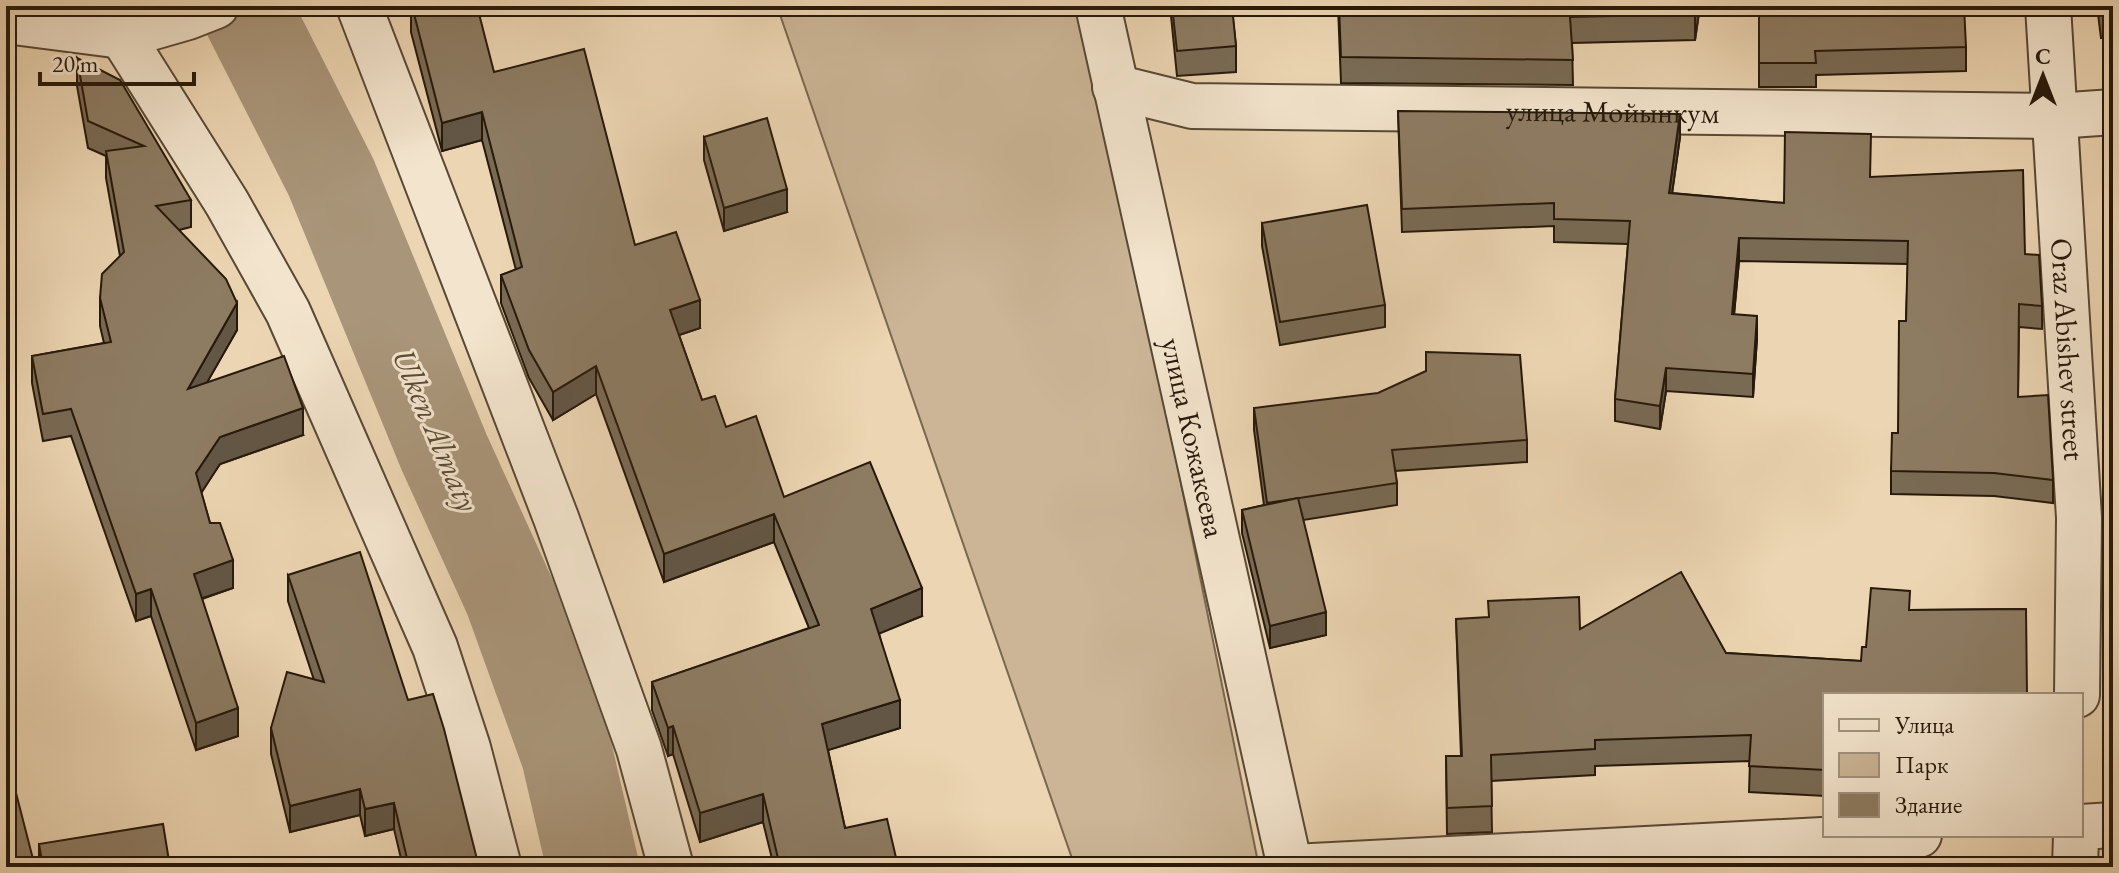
<svg xmlns="http://www.w3.org/2000/svg" width="2119" height="873" font-family="'EB Garamond',serif">
	<style>
		.green { fill: #cbb596; stroke: #796750; stroke-width: 2 }
		.lines { fill: none; stroke-linecap: round; stroke-linejoin: round }
		.river { stroke: #a99579; stroke-width: 92 }
		.minor-casing { stroke: #584835; stroke-width: 48 }
		.tertiary-casing { stroke: #584835; stroke-width: 48 }
		.minor { stroke: #f3e4cd; stroke-width: 44 }
		.tertiary { stroke: #f3e4cd; stroke-width: 44 }
		.wall { fill: #796a54; stroke: #27190b; stroke-width: 2 }
		.shaded-wall { fill: #635645; stroke: #27190b; stroke-width: 2 }
		.building { fill: #8d7b62; stroke: #27190b; stroke-width: 2 }
		.labels { text-anchor: middle; dominant-baseline: central; stroke-width: 6; stroke-linejoin: round; paint-order: stroke }
		.street-label { font-size: 30px; fill: #27190b; stroke: #f3e4cd }
		.water-label { font-size: 32px; font-style: italic; fill: #5b4b37; stroke: #f3e4cd }
	</style>
	<rect width="100%" height="100%" fill="#ecd5b2"/>
	<filter id="stains"><feTurbulence type="fractalNoise" baseFrequency=".0025" numOctaves="4"/><feColorMatrix values="0 0 0 0 .2 0 0 0 0 .09 0 0 0 0 .02 0 0 0 .5 -.17"/></filter>
	<radialGradient id="worn" r=".72"><stop offset=".6" stop-color="#630" stop-opacity="0"/><stop offset="1" stop-color="#630" stop-opacity=".3"/></radialGradient>
	<polygon class="green" points="777,6 1084,6 1259,867 1075,867"/>
	<g class="lines">
		<polyline class="river" points="244,6 331,177 444,452 510,597 567,755 593,867"/>
		<defs>
			<g id="minor">
				<polyline points="359,6 556,518 639,749 671,867"/>
				<path id="s1" d="M1098,6L1290,867"/>
				<path id="s2" d="M2048,6L2079,518L2077,695"/>
				<polyline points="122,36 227,203 288,312 435,647 468,748 499,867"/>
				<path id="s3" d="M1115,87L1192,106L2056,116L2113,112"/>
				<polyline points="2081,827 2113,825"/>
				<polyline points="1293,867 1919,835"/>
				<polyline points="2075,867 2076,835"/>
			</g>
			<polyline id="tertiary" points="6,21 122,36 188,17 216,6"/>
		</defs>
		<use href="#minor" class="minor-casing"/>
		<use href="#tertiary" class="tertiary-casing"/>
		<use href="#minor" class="minor"/>
		<use href="#tertiary" class="tertiary"/>
	</g>
	<g class="wall">
		<polygon points="411,6 494,72 635,245 700,328 679,335 702,400 726,427 784,497 922,616 879,633 900,728 828,750 845,828 897,862 917,867 774,867 763,822 700,842 673,754 668,756 652,710 652,682 809,628 774,542 664,582 596,394 553,420 529,378 501,303 501,275 516,270 482,140 442,151 411,32"/>
		<polygon points="1170,6 1283,6 1232,10 1236,46 1236,72 1177,76"/>
		<polygon points="1338,6 1700,6 1695,40 1572,43 1573,85 1341,83"/>
		<polygon points="1759,6 1966,47 1966,71 1816,75 1816,87 1759,87"/>
		<polygon points="2097,6 2113,6 2113,38 2101,38"/>
		<polygon points="77,58 191,200 191,227 179,230 237,330 207,382 303,435 220,464 201,492 210,523 233,588 202,599 238,736 196,750 151,616 136,621 71,436 43,441 32,383 32,356 104,343 100,326 100,298 120,256 106,178 106,156 88,148 77,86"/>
		<polygon points="1398,111 1680,137 1672,193 1784,203 1871,177 2025,254 2042,306 2042,329 2019,327 2018,397 2053,480 2053,503 1994,496 1891,494 1891,471 1898,433 1906,321 1908,264 1739,261 1734,314 1757,338 1753,397 1666,391 1660,429 1615,421 1615,399 1628,244 1554,242 1554,226 1402,232"/>
		<polygon points="704,137 787,212 724,231 704,160"/>
		<polygon points="1262,223 1385,305 1385,327 1280,345 1262,246"/>
		<polygon points="6,234 9,258 9,281 6,282"/>
		<polygon points="1254,408 1527,440 1527,462 1395,471 1397,483 1397,505 1303,520 1326,635 1270,648 1242,533 1242,510 1264,505 1254,430"/>
		<polygon points="2111,530 2113,530 2113,711 2112,711"/>
		<polygon points="288,575 408,700 479,867 403,867 394,829 365,836 360,815 290,832 271,754 271,728 314,680 288,601"/>
		<polygon points="2026,609 1825,695 1825,796 1749,792 1750,761 1595,766 1595,775 1491,781 1492,832 1447,834 1446,756 1461,756 1456,619 1580,629 1726,653 1861,661 1866,647 1910,610"/>
		<polygon points="39,844 170,867 39,867"/>
	</g>
	<g class="shaded-wall">
		<polygon points="1696,6 1700,6 1695,40 1695,14"/>
		<polygon points="482,112 482,140 442,151 442,123"/>
		<polygon points="1680,114 1680,137 1669,215 1669,193"/>
		<polygon points="787,189 787,212 724,231 724,208"/>
		<polygon points="1739,238 1739,261 1732,337 1732,314"/>
		<polygon points="700,300 700,328 670,338 670,310"/>
		<polygon points="237,303 237,330 188,416 188,389"/>
		<polygon points="1757,316 1757,338 1753,397 1753,374"/>
		<polygon points="596,366 596,394 553,420 553,392"/>
		<polygon points="1666,368 1666,391 1660,429 1660,406"/>
		<polygon points="303,408 303,435 220,464 196,501 196,473 220,437"/>
		<polygon points="774,514 774,542 664,582 664,554"/>
		<polygon points="233,560 233,588 194,601 194,574"/>
		<polygon points="922,588 922,616 871,637 871,609"/>
		<polygon points="151,589 151,616 136,621 136,594"/>
		<polygon points="1326,612 1326,635 1270,648 1270,626"/>
		<polygon points="900,700 900,728 822,752 822,724"/>
		<polygon points="238,708 238,736 196,750 196,723"/>
		<polygon points="673,726 673,754 668,756 668,728"/>
		<polygon points="15,756 15,784 7,786 7,758"/>
		<polygon points="360,789 360,815 290,832 290,806"/>
		<polygon points="763,794 763,822 700,842 700,813"/>
		<polygon points="394,803 394,829 365,836 365,809"/>
		<polygon points="33,859 33,867 6,867"/>
	</g>
	<g class="building">
		<polygon points="412,6 477,6 494,72 584,49 635,245 676,232 700,300 670,310 702,400 715,396 726,427 756,416 784,497 870,462 922,588 871,609 900,700 822,724 845,828 887,819 897,862 915,858 917,867 780,867 763,794 700,813 673,726 668,728 652,682 819,625 774,514 664,554 596,366 553,392 529,350 501,275 522,267 482,112 442,123"/>
		<polygon points="1172,6 1232,6 1236,46 1177,51"/>
		<polygon points="1339,6 1696,6 1695,14 1570,17 1573,60 1341,57"/>
		<polygon points="1759,6 1964,6 1966,47 1815,51 1816,63 1759,63"/>
		<polygon points="2100,6 2113,6 2113,16 2101,15"/>
		<polygon points="77,58 120,80 191,200 156,206 226,279 237,303 188,389 284,356 303,408 220,437 196,473 210,523 220,523 233,560 194,574 238,708 196,723 151,589 136,594 71,409 43,414 32,356 111,342 100,298 102,274 124,252 106,151 144,146 88,121"/>
		<polygon points="1398,111 1680,114 1669,193 1784,203 1785,132 1871,134 1870,177 2023,170 2025,254 2039,255 2042,306 2019,304 2018,397 2048,395 2053,480 1994,473 1891,471 1892,433 1898,433 1899,321 1906,321 1908,241 1739,238 1732,314 1757,316 1753,374 1666,368 1660,406 1615,399 1630,221 1554,219 1554,203 1402,209"/>
		<polygon points="767,118 787,189 724,208 704,137"/>
		<polygon points="1367,205 1385,305 1280,322 1262,223"/>
		<polygon points="6,234 9,258 6,259"/>
		<polygon points="1426,352 1520,355 1527,440 1392,450 1397,483 1267,503 1254,408 1378,393 1426,371"/>
		<polygon points="1298,498 1326,612 1270,626 1242,510"/>
		<polygon points="2111,530 2113,530 2113,680 2112,680"/>
		<polygon points="360,552 408,700 433,694 444,729 479,867 409,867 394,803 365,809 360,789 290,806 271,728 287,672 324,682 288,575"/>
		<polygon points="1681,572 1726,653 1861,661 1862,647 1866,647 1871,588 1910,591 1909,610 2026,609 2027,695 1825,695 1825,770 1749,766 1751,735 1595,740 1595,749 1491,755 1492,806 1447,808 1446,756 1462,756 1456,619 1489,617 1488,601 1579,597 1580,629"/>
		<polygon points="6,718 15,756 7,758 33,859 6,866"/>
		<polygon points="163,824 170,867 43,867 39,844"/>
		<polygon points="1494,859 1494,867 1449,867 1449,861"/>
		<polygon points="1667,864 1667,867 1643,867"/>
	</g>
	<g class="labels">
		<g class="street-label">
			<text stroke="none"><textPath href="#s3" startOffset="500">улица Мойынкум</textPath></text>
			<text stroke="none"><textPath href="#s2" startOffset="344">Oraz Abishev street</textPath></text>
			<text stroke="none"><textPath href="#s1" startOffset="442">улица Кожакеева</textPath></text>
		</g>
		<g class="water-label">
			<text transform="translate(436 430) rotate(67)">Ulken Almaty</text>
		</g>
	</g>
	<rect width="2119" height="873" fill="none" stroke="#ecd5b2" stroke-width="32"/>
	<rect x="8" y="8" width="2103" height="857" fill="none" stroke="#27190b" stroke-width="4"/>
	<rect x="16" y="16" width="2087" height="841" fill="none" stroke="#27190b" stroke-width="2"/>
	<rect x="1823" y="693" width="260" height="144" fill="#f3e4cd" stroke="#a1937f" stroke-width="2"/>
	<rect x="1839" y="719" width="40" height="12" fill="#f3e4cd" stroke="#a1937f" stroke-width="2"/>
	<text x="1895" y="733" font-size="24" fill="#27190b">Улица</text>
	<rect x="1839" y="753" width="40" height="24" fill="#cbb596" stroke="#a1937f" stroke-width="2"/>
	<text x="1895" y="773" font-size="24" fill="#27190b">Парк</text>
	<rect x="1839" y="793" width="40" height="24" fill="#8d7b62" stroke="#a1937f" stroke-width="2"/>
	<text x="1895" y="813" font-size="24" fill="#27190b">Здание</text>
	<g transform="translate(2043 76)" stroke="#f3e4cd" stroke-width="6" paint-order="stroke">
	<path d="M0-6L14 30L0 20L-14 30Z" fill="#27190b"/>
	<text y="-12" font-size="22" font-weight="bold" text-anchor="middle" fill="#27190b">С</text>
	</g>
	<path d="M40 72v12h154v-12" fill="none" stroke="#27190b" stroke-width="4"/>
	<text x="52" y="72" font-size="24" fill="#27190b" stroke="#f3e4cd" stroke-width="6" paint-order="stroke">20 m</text>
	<rect width="100%" height="100%" filter="url(#stains)"/>
	<rect width="100%" height="100%" fill="url(#worn)"/>
</svg>
